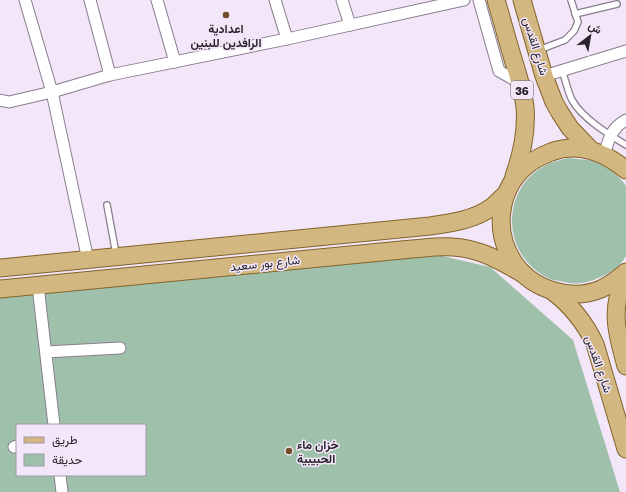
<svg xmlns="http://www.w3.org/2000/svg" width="626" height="492" font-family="'Golos Text',Vazirmatn,sans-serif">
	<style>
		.green { fill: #9fc1ac; fill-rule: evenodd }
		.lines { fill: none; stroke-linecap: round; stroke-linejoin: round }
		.service-casing { stroke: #887d8d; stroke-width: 8 }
		.minor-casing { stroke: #887d8d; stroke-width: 13 }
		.primary-casing { stroke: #83642b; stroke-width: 19 }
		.service { stroke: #fff; stroke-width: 5.5 }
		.minor { stroke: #fff; stroke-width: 11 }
		.primary { stroke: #d2b780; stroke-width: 17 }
		.poi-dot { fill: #734e29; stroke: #f2e6f8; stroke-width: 1.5 }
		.labels { text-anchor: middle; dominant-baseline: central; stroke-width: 3; stroke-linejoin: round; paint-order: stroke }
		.shield { fill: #f2e6f8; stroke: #655e68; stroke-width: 1 }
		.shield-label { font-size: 11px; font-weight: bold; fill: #28232a }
		.poi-label { font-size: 12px; font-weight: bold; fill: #28232a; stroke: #f2e6f8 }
		.street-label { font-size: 12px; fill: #28232a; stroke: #f2e6f8 }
	</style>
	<rect width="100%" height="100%" fill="#f2e6f8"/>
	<g class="green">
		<path d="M568,158C575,159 581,159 588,160C601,162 619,174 626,186V256C620,267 609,274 598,278C586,284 573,285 560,281C556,280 551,280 548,278C500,254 500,187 548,164C554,161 562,160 568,158Z"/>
		<path d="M412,249L490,267L573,340L620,492H0V289ZM17,425H145V475H17Z"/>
	</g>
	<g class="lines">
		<defs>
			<g id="service">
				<polyline points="575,14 617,4"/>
				<polyline points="539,50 565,40 574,31 578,22 571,0"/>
				<path d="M562,70C565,79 568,92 572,100C582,118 608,134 626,145"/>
				<polyline points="107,205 116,254"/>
			</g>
			<g id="minor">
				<polyline points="25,0 52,92 88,260"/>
				<polyline points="90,0 110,75"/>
				<polyline points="157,0 175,62"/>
				<polyline points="275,0 287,39"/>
				<polyline points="342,0 350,25"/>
				<polyline points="479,0 499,71 520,83"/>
				<polyline points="544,76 626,51"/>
				<polyline points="0,100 9,102 52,92 110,75 287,39 464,0"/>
				<path d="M604,155C609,139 611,128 626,120"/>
				<polyline points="38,286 54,425"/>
				<polyline points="46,352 120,348"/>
				<polyline points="14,447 17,446"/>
				<polyline points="60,475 62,492"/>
			</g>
			<g id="primary">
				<path d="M496,0C502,20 507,39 513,59C518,75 523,90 525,107C527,131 522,154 514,176"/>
				<polyline points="522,0 544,76 554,102 559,111 570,128 591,150"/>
				<path d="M626,170C605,152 578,142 551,152C541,156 532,160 525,167C498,191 494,232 513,261C530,289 570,302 601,289C610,285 618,279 626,272"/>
				<path d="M0,268L430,226C451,223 474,220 492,207C497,203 501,198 506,194"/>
				<path d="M626,274C610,308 616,331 626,366"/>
				<path d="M0,289L412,249C425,248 439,246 453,247C479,248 503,262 525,275"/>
				<path d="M552,291C571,305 585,323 595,344L626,449"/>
			</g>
		</defs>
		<use href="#service" class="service-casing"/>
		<use href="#minor" class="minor-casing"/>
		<use href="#primary" class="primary-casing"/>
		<use href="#service" class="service"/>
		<use href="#minor" class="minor"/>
		<use href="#primary" class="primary"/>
	</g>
	<g class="poi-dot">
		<circle cx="226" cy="15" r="4"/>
		<circle cx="289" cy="451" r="4"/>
	</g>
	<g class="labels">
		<rect class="shield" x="511" y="81" width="22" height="18" rx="3"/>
		<g class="shield-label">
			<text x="522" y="90">36</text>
		</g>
		<g class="poi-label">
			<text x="226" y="28">اعدادية<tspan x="226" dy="14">الرافدين للبنين</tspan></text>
			<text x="297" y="444" text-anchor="start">خزان ماء<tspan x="297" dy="14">الحبيبية</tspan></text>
		</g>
		<g class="street-label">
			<text transform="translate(536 46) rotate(73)">شارع القدس</text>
			<text transform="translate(265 263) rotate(-6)">شارع بور سعيد</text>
			<text transform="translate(599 364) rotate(71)">شارع القدس</text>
		</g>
	</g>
	<rect x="16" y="424" width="130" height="52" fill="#f2e6f8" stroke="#a198a6"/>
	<rect x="24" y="437" width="20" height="6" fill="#d2b780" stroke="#a198a6"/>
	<text x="52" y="444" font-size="12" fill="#28232a">طريق</text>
	<rect x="24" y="454" width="20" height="12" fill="#9fc1ac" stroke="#a198a6"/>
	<text x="52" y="464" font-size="12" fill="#28232a">حديقة</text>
	<g transform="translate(590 36) rotate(31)" stroke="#f2e6f8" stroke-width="3" paint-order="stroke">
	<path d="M0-3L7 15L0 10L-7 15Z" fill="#28232a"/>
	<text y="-6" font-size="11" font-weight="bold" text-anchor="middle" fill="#28232a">ش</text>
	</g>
</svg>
